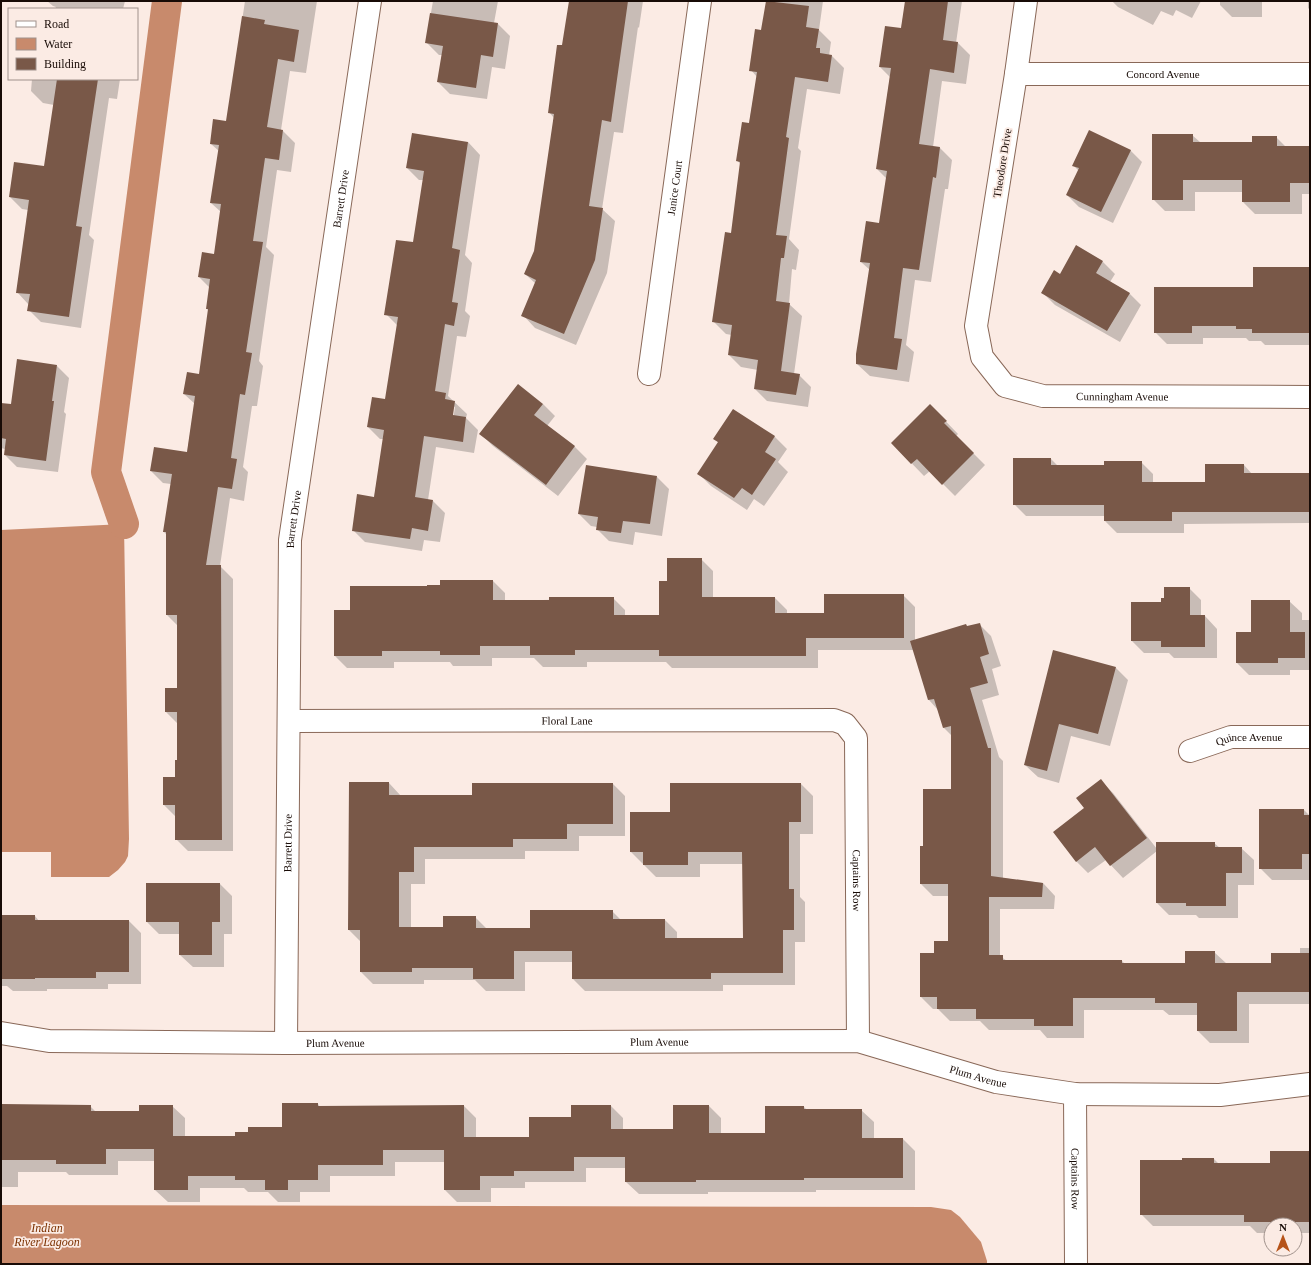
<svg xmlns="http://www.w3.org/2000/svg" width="1311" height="1265" font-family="Georgia,serif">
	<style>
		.water { fill: #c88a6c }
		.shadow { fill: #0003; fill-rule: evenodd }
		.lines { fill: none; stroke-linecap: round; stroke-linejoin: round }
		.canal { stroke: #c88a6c; stroke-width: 30 }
		.building { fill: #795848 }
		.minor-casing { stroke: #896858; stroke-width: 24 }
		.minor { stroke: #fff; stroke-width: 22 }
		.labels { text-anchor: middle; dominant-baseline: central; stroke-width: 3.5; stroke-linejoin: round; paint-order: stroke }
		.street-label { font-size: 11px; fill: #180b06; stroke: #fbebe4 }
		.water-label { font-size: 12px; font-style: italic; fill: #7c3100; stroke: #fbebe4 }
	</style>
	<rect width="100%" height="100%" fill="#fbebe4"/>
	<g class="water">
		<polygon points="124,524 129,839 128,856 125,862 118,870 109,877 51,877 51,852 1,852 1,530"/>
		<polygon points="1,1205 931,1207 951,1210 960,1217 981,1242 987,1261 987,1264 1,1264"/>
	</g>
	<g class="shadow">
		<polygon points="47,1 125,1 123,9 55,9 56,7 53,6"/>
		<polygon points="245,1 317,1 306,73 290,71 281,130 283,131 295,143 291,172 277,170 266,247 274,255 259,361 263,366 257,406 252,406 243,467 248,472 244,501 230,498 220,566 233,579 233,851 188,851 176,839 176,817 164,805 176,778 178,761 178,724 166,712 178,689 178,626 167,615 167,535 164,532 171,484 163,483 151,471 187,453 195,404 184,394 200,375 209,311 207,309 210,288 199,277 215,255 221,212 211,203 219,151 211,144 227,122"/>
		<polygon points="433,1 498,1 494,23 498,24 510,36 505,69 492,67 487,99 450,94 438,82 442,55 439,55 426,42"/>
		<polygon points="570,1 643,1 639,28 638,27 623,133 614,132 602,209 615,221 607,273 576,345 535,328 523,315 536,284 525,274 535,251 554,118 549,112 563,47"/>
		<polygon points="767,1 823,1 819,30 831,42 829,56 832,56 844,68 840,94 807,89 798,148 801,151 789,239 799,250 796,270 792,269 789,304 802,316 794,374 799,375 811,387 808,407 767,401 755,389 758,370 741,367 729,355 732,335 726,334 713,321 732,234 741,165 737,160 749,124 757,77 751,70 762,31"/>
		<polygon points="906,1 962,1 956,43 958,43 970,55 966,84 942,81 933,147 940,148 952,160 948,189 945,189 931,282 915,280 906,345 914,352 909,382 870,376 857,364 870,270 861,262 880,224 887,179 877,169 890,77 880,67 901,29"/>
		<polygon points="1112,1 1201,1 1192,18 1176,10 1173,16 1161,11 1153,25 1118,7"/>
		<polygon points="1220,1 1262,1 1262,17 1232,17 1220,5"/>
		<polygon points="1308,1 1310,1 1310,10 1308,8"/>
		<polygon points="32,79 120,79 117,99 109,98 89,235 94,240 81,328 41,322 29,310 29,305 17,292 28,210 22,209 10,197 45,167 54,105 43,103 31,91"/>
		<polygon points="1192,135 1200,142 1253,142 1276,137 1286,147 1310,147 1310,194 1302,194 1302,214 1255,214 1243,202 1243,192 1195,192 1195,211 1165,211 1153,199"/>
		<path d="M468,142L480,155L465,255L472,263L465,311L470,316L466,337L457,336L448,396L467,414L466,418L478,430L474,453L436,447L428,500L433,501L445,513L440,542L424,540L422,551L365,542L353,530L374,498L384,439H380L368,427L386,400L398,326L386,314L414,243L424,180H419L407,168ZM453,406L455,407L453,420Z"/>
		<polygon points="1130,150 1142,162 1113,223 1079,207 1067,195 1079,171 1073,165"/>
		<polygon points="1103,262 1115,274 1110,282 1129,293 1141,305 1120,342 1055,305 1043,293 1061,275"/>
		<polygon points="1310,268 1310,345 1265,345 1261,341 1249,341 1246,338 1203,338 1203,344 1167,344 1155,332 1254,288"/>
		<polygon points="57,366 69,378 64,412 66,414 58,472 17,467 5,455 5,449 1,448 1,404 12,406"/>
		<polygon points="543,404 555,416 547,426 575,447 587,459 558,496 493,446 481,434"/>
		<polygon points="930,405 958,434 956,436 985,465 955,496 930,471 924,476 892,443"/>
		<polygon points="733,410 775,437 787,449 778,462 788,472 764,506 754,499 747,510 711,486 699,474 719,443 714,439"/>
		<polygon points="1051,459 1058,466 1105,466 1141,462 1153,474 1153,483 1206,483 1244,465 1252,474 1310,474 1310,523 1184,524 1184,533 1117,533 1105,521 1105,516 1026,516 1014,504"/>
		<polygon points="657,477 669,489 662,536 635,532 633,545 609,541 597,529 597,527 591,526 579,514"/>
		<polygon points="701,559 713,571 713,598 775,598 787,610 787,614 825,614 903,595 915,607 915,640 979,624 991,636 1001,666 992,669 999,695 982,700 999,757 1003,761 1003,878 1043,883 1055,896 1054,909 1000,909 1000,956 1007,961 1122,961 1125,964 1186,964 1214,952 1227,964 1272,964 1300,954 1300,948 1310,948 1310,1004 1249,1004 1249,1043 1210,1043 1198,1031 1198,1015 1169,1015 1163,1010 1084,1010 1084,1038 1047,1038 1040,1030 989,1030 980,1021 950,1021 938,1009 933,1009 921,997 935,954 949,942 949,896 933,896 921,884 924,847 952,790 952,736 944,728 938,710 929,700 914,650 818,650 818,668 672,668 666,662 587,662 587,667 543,667 534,658 492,658 492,666 453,666 450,662 394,662 394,668 347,668 335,656 351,611 441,586 441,581 493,581 505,593 505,601 613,598 625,610 625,616 660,616 668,582"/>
		<polygon points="1189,588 1201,600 1201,616 1205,616 1217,629 1217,658 1174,658 1169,653 1144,653 1132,641 1132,603 1162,603"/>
		<polygon points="1289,601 1302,613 1302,620 1310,620 1310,670 1290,670 1290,675 1249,675 1237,663 1252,633"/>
		<polygon points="1116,668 1128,680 1110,746 1071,736 1059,783 1038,777 1025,765 1042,703"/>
		<polygon points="1101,781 1113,793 1157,849 1214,843 1220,848 1241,848 1254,860 1254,885 1238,885 1238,918 1199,918 1196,915 1169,915 1157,903 1157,851 1123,878 1106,860 1088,873 1076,861 1085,808"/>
		<polygon points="389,783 401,796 473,796 613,784 625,796 625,836 579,836 579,851 525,851 525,859 425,859 425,884 411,884 411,928 444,928 475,917 487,929 531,929 612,911 621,920 665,920 677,932 677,939 744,939 743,864 700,864 700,877 656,877 631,852 631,813 671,813 801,784 813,796 813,834 800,834 800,897 805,902 805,942 795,942 795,985 723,985 723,991 585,991 573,979 573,962 525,962 525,991 486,991 475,980 424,980 424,984 373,984 361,972 361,942 349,930"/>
		<polygon points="1304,810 1310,816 1310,880 1272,880 1260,868"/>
		<polygon points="220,884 232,896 232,934 224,934 224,967 193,967 180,955 180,934 159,934 147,922"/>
		<polygon points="1,916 35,916 39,921 129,921 141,933 141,984 108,984 108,989 47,989 47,991 13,991 7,986 1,986"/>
		<polygon points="318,1104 320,1107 464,1106 476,1118 476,1138 530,1138 572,1118 611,1106 623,1118 623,1130 674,1130 709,1106 721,1118 721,1134 766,1134 804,1107 807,1110 861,1110 874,1122 874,1139 903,1139 915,1151 915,1190 816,1190 816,1192 708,1192 708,1194 639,1194 626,1182 626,1168 586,1168 586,1182 525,1182 525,1188 491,1188 491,1202 457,1202 445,1190 445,1162 395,1162 395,1176 330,1176 330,1192 300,1192 300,1202 278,1202 268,1192 248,1192 244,1188 200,1188 200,1202 168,1202 155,1190 155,1161 118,1161 118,1175 69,1175 66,1172 18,1172 18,1187 1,1187 1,1105 90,1106 96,1112 140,1112 172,1106 185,1118 185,1137 236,1137 283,1128"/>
		<polygon points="1310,1152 1310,1233 1295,1233 1295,1225 1271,1225 1271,1233 1257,1233 1250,1226 1153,1226 1141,1214 1183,1161 1214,1159 1219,1164 1271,1164"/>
	</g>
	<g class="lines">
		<polyline class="canal" points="124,524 106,472 167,1"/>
	</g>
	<g class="building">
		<polygon points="569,1 628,1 611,122 602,120 589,206 603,208 595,260 564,334 521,316 536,280 524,274 534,251 554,114 548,113 557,45 562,45"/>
		<polygon points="766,1 809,6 806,27 819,29 816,48 820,48 820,53 832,55 828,82 795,77 786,137 789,138 776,235 787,236 784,258 781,258 776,301 790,303 781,371 800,374 796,395 754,389 758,360 728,355 732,325 712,322 725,232 731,233 740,162 736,161 742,122 749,123 757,72 749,71 755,29 761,30"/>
		<polygon points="905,1 948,1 943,40 958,42 954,73 930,69 919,144 940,147 936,178 933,177 919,270 903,268 894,338 902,339 897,370 856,364 856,354 870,263 860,262 866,221 879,223 887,171 876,169 891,68 879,67 885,26 901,28"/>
		<polygon points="430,13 498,23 493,57 481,55 476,88 437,82 443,46 425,43"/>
		<polygon points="242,16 265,20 264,24 299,30 294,62 278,59 267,127 283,130 279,160 265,158 253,241 263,242 246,352 252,353 245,395 240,394 231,458 237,459 232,489 218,487 206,565 221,565 222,840 175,840 175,805 163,805 163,777 175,777 175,760 177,760 177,712 165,712 165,688 177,688 177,615 166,615 166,532 163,532 172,474 150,471 154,447 187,452 195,396 183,394 187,372 199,374 208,309 206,309 210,279 198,277 202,252 214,254 221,204 210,203 219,145 210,144 213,119 226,121"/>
		<polygon points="57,79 98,79 76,226 82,227 69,317 27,311 30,294 16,293 29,200 9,197 14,162 44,166"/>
		<polygon points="1089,130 1131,150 1101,212 1066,195 1079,168 1072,166"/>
		<polygon points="412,133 468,142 452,248 460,250 452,302 458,303 454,326 445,324 435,391 446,393 445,399 455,401 453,415 466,417 463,442 424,436 415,497 433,500 428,531 412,528 410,539 352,531 357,494 374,497 384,430 367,427 372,397 385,399 398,317 384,315 396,240 413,242 424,171 406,168"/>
		<polygon points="1152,134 1193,134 1193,142 1252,142 1252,136 1277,136 1277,146 1310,146 1310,183 1290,183 1290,202 1242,202 1242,180 1183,180 1183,200 1152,200"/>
		<polygon points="1076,245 1103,261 1096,273 1130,293 1107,331 1041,293 1054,270 1060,274"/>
		<polygon points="1253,267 1310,267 1310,333 1252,333 1252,329 1236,329 1236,326 1192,326 1192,333 1154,333 1154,287 1253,287"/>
		<polygon points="17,359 57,365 52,401 54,401 46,461 4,455 6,439 1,438 1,403 11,404"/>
		<polygon points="518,384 543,404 534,415 575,446 546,485 479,434"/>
		<polygon points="930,404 947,421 944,423 974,453 942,485 917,459 911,464 891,443"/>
		<polygon points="733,409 775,436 765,452 776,459 752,495 742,488 734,498 697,474 718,442 713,439"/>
		<polygon points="1013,458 1051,458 1051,465 1104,465 1104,461 1142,461 1142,482 1205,482 1205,464 1244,464 1244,473 1310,473 1310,512 1172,512 1172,521 1104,521 1104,505 1013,505"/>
		<polygon points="586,465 657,476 650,524 623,521 621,533 596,530 598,517 578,514"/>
		<polygon points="667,558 702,558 702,597 775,597 775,613 824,613 824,594 904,594 904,638 806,638 806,656 659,656 659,650 575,650 575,655 530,655 530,646 480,646 480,655 440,655 440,651 382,651 382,656 334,656 334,610 350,610 350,586 427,586 427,585 440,585 440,580 493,580 493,600 549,600 549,597 614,597 614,615 659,615 659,581 667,581"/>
		<polygon points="1164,587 1190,587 1190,615 1205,615 1205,647 1161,647 1161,641 1131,641 1131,602 1161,602 1161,598 1164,598"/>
		<polygon points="1251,600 1290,600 1290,632 1305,632 1305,658 1278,658 1278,663 1236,663 1236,632 1251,632"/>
		<polygon points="980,623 989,654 980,657 988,683 970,688 988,748 991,748 991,876 1043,883 1042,897 989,897 989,955 1003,955 1003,960 1122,960 1122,963 1185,963 1185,951 1215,951 1215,963 1271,963 1271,953 1310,953 1310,992 1237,992 1237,1031 1197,1031 1197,1003 1155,1003 1155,998 1073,998 1073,1026 1034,1026 1034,1019 976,1019 976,1009 937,1009 937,997 920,997 920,953 934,953 934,941 948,941 948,884 920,884 920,846 923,846 923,789 951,789 951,726 943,728 934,699 928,700 910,641 966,624 967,626"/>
		<polygon points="1053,650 1116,667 1098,734 1059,724 1047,771 1024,765"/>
		<polygon points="1101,779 1147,838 1110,866 1095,847 1076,862 1053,832 1084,808 1076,798"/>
		<polygon points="349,782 389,782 389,795 472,795 472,783 613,783 613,824 567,824 567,839 513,839 513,847 414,847 414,872 399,872 399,927 443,927 443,916 476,916 476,928 530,928 530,910 613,910 613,919 665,919 665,938 743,938 742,852 688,852 688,865 643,865 643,852 630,852 630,812 670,812 670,783 801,783 801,822 789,822 789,889 794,889 794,930 783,930 783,973 711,973 711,979 572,979 572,951 514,951 514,979 473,979 473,968 412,968 412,972 360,972 360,930 348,930"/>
		<polygon points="1259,809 1304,809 1304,815 1310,815 1310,854 1302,854 1302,869 1259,869"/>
		<polygon points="1156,842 1215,842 1215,847 1242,847 1242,873 1226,873 1226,906 1186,906 1186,903 1156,903"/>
		<polygon points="146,883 220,883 220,922 212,922 212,955 179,955 179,922 146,922"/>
		<polygon points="1,915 35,915 35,920 129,920 129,972 96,972 96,978 35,978 35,979 1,979"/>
		<polygon points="282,1103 318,1103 318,1106 464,1105 464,1137 529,1137 529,1117 571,1117 571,1105 611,1105 611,1129 673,1129 673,1105 709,1105 709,1133 765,1133 765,1106 804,1106 804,1109 862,1109 862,1138 903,1138 903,1178 804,1178 804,1180 696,1180 696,1182 625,1182 625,1157 574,1157 574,1171 514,1171 514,1176 480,1176 480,1190 444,1190 444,1150 383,1150 383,1165 318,1165 318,1180 288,1180 288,1190 265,1190 265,1180 235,1180 235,1176 188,1176 188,1190 154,1190 154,1149 106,1149 106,1164 56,1164 56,1160 1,1160 1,1104 91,1105 91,1111 139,1111 139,1105 173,1105 173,1136 235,1136 235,1132 248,1132 248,1127 282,1127"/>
		<polygon points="1270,1151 1310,1151 1310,1222 1244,1222 1244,1215 1140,1215 1140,1160 1182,1160 1182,1158 1214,1158 1214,1163 1270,1163"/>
	</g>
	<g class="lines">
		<defs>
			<g id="minor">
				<path id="s1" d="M1026,1L1016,74L976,326L982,357L1005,386L1043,396L1310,397"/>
				<path id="s2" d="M1016,74H1310"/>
				<path id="s3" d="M649,374L700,1"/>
				<path id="s4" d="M289,721L834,720L845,724L856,738L858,1041"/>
				<path id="s5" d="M1190,751L1231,737H1310"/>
				<path id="s6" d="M1,1033L49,1041L286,1043L858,1041L996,1082L1075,1094L1220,1095L1310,1084"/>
				<path id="s7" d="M286,1043L290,540L370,1"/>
				<path id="s8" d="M1075,1094L1076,1264"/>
			</g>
		</defs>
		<use href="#minor" class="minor-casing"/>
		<use href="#minor" class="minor"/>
	</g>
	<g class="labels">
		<g class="street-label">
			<text stroke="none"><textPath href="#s2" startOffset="147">Concord Avenue</textPath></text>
			<text transform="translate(1002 163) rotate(-81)">Theodore Drive</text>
			<text stroke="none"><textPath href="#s3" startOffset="188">Janice Court</textPath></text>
			<text stroke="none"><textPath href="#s7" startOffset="848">Barrett Drive</textPath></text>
			<text stroke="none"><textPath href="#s1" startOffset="516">Cunningham Avenue</textPath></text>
			<text stroke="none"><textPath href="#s7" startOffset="524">Barrett Drive</textPath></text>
			<text stroke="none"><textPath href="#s4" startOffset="278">Floral Lane</textPath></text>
			<text stroke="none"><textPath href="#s5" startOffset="61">Quince Avenue</textPath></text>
			<text stroke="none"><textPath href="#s7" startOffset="200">Barrett Drive</textPath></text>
			<text stroke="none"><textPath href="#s4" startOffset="717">Captains Row</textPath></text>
			<text stroke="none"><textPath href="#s6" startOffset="659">Plum Avenue</textPath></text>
			<text stroke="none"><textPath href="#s6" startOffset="335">Plum Avenue</textPath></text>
			<text stroke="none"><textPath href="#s6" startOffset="983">Plum Avenue</textPath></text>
			<text stroke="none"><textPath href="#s8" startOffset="85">Captains Row</textPath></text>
		</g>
		<g class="water-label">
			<text x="47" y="1228">Indian<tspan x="47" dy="14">River Lagoon</tspan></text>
		</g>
	</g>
	<rect width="1311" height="1265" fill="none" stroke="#180b06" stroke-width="4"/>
	<rect x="8" y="8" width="130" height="72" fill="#fbebe4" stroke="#a0918b"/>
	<rect x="16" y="21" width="20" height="6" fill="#ffffff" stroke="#a0918b"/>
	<text x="44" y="28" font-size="12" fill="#180b06">Road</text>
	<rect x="16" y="38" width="20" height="12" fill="#c88a6c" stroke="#a0918b"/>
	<text x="44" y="48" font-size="12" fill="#180b06">Water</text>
	<rect x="16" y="58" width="20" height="12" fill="#795848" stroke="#a0918b"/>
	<text x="44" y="68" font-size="12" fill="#180b06">Building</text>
	<g transform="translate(1283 1237)"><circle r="19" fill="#fbebe4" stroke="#a0918b"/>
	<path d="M0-3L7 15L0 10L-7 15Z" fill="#b65319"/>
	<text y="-6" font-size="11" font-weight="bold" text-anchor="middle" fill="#180b06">N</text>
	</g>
</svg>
